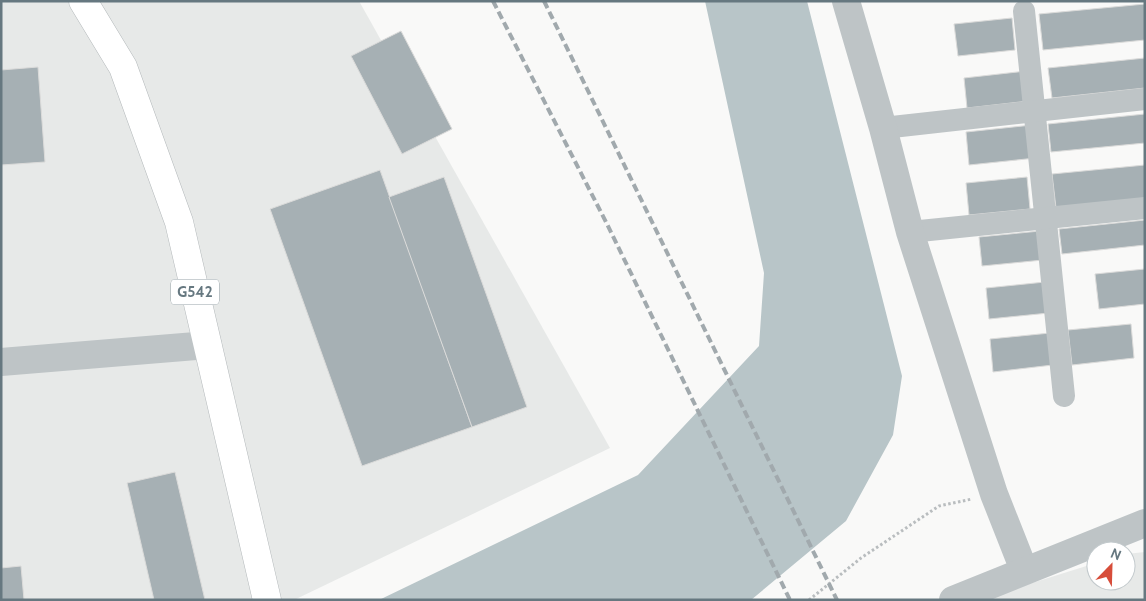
<svg xmlns="http://www.w3.org/2000/svg" width="1146" height="601" font-family="Cabin,sans-serif">
	<style>
		.built { fill: #e7e9e8 }
		.water { fill: #b8c5c8 }
		.building { fill: #a6b0b4; stroke: #dbdbda }
		.lines { fill: none; stroke-linecap: round; stroke-linejoin: round }
		.trunk-casing { stroke: #b4b9bb; stroke-width: 29 }
		.path { stroke: #b9bdbf; stroke-width: 3; stroke-dasharray: 2.5 2.5; stroke-linecap: butt }
		.minor { stroke: #bec4c6; stroke-width: 22 }
		.tertiary { stroke: #bec4c6; stroke-width: 28 }
		.trunk { stroke: #fff; stroke-width: 28 }
		.rail { stroke: #a1a9ad; stroke-width: 4; stroke-dasharray: 8 4; stroke-linecap: butt }
		.labels { text-anchor: middle; dominant-baseline: central; stroke-width: 5; stroke-linejoin: round; paint-order: stroke }
		.shield { fill: #fff; stroke: #94a0a6; stroke-width: 1 }
		.shield-label { font-size: 15px; font-weight: bold; fill: #667880 }
	</style>
	<rect width="100%" height="100%" fill="#f9f9f8"/>
	<g class="built">
		<polygon points="1,1 359,1 610,448 294,600 1,600"/>
		<polygon points="1145,552 1145,600 978,600 1096,563 1096,581 1126,581 1126,554"/>
	</g>
	<polygon class="water" points="705,1 807,1 902,376 893,435 846,521 751,600 379,600 638,475 759,346 764,273"/>
	<g class="building">
		<polygon points="1145,4 1145,40 1043,50 1039,14"/>
		<polygon points="1012,18 1015,50 958,56 954,24"/>
		<polygon points="401,31 452,129 402,154 351,56"/>
		<polygon points="1145,58 1145,88 1052,98 1048,68"/>
		<polygon points="38,67 45,162 1,165 1,70"/>
		<polygon points="1026,71 1029,101 967,108 964,78"/>
		<polygon points="1145,114 1145,143 1051,152 1048,124"/>
		<polygon points="1032,125 1036,158 969,165 966,132"/>
		<polygon points="1145,165 1145,199 1056,208 1052,174"/>
		<polygon points="380,170 472,427 362,466 270,209"/>
		<polygon points="444,177 527,407 472,427 389,197"/>
		<polygon points="1027,177 1030,209 969,215 966,183"/>
		<polygon points="1145,220 1145,245 1062,254 1059,229"/>
		<polygon points="1040,231 1043,260 982,266 979,237"/>
		<polygon points="1145,269 1145,304 1099,309 1095,274"/>
		<polygon points="1045,282 1049,313 989,319 986,288"/>
		<polygon points="1131,324 1134,358 1072,365 1068,330"/>
		<polygon points="1050,333 1053,365 993,372 990,339"/>
		<polygon points="175,472 205,600 154,600 127,483"/>
		<polygon points="21,566 24,600 1,600 1,568"/>
	</g>
	<g class="lines">
		<defs>
			<polyline id="trunk" points="83,1 123,67 179,222 267,600"/>
		</defs>
		<use href="#trunk" class="trunk-casing"/>
		<polyline class="path" points="809,600 861,558 939,506 972,499"/>
		<g class="minor">
			<polyline points="1024,11 1064,396"/>
			<polyline points="883,128 1145,99"/>
			<polyline points="910,232 1145,208"/>
		</g>
		<g class="tertiary">
			<polyline points="846,1 883,128 910,232 994,494 1024,570"/>
			<polyline points="1,362 208,345"/>
			<polyline points="953,600 1145,523"/>
		</g>
		<use href="#trunk" class="trunk"/>
		<g class="rail">
			<polyline points="493,1 607,224 790,600"/>
			<polyline points="544,1 837,600"/>
		</g>
	</g>
	<g class="labels">
		<rect class="shield" x="171" y="279.5" width="48" height="25" rx="4"/>
		<g class="shield-label">
			<text x="195" y="292">G542</text>
		</g>
	</g>
	<rect width="1146" height="601" fill="none" stroke="#667880" stroke-width="5"/>
	<g transform="translate(1111 566) rotate(23)"><circle r="24" fill="#ffffff" stroke="#c2c9cc"/>
	<path d="M0-4L9 19L0 12L-9 19Z" fill="#d74d3a"/>
	<text y="-8" font-size="14" font-weight="bold" text-anchor="middle" fill="#667880">N</text>
	</g>
</svg>
